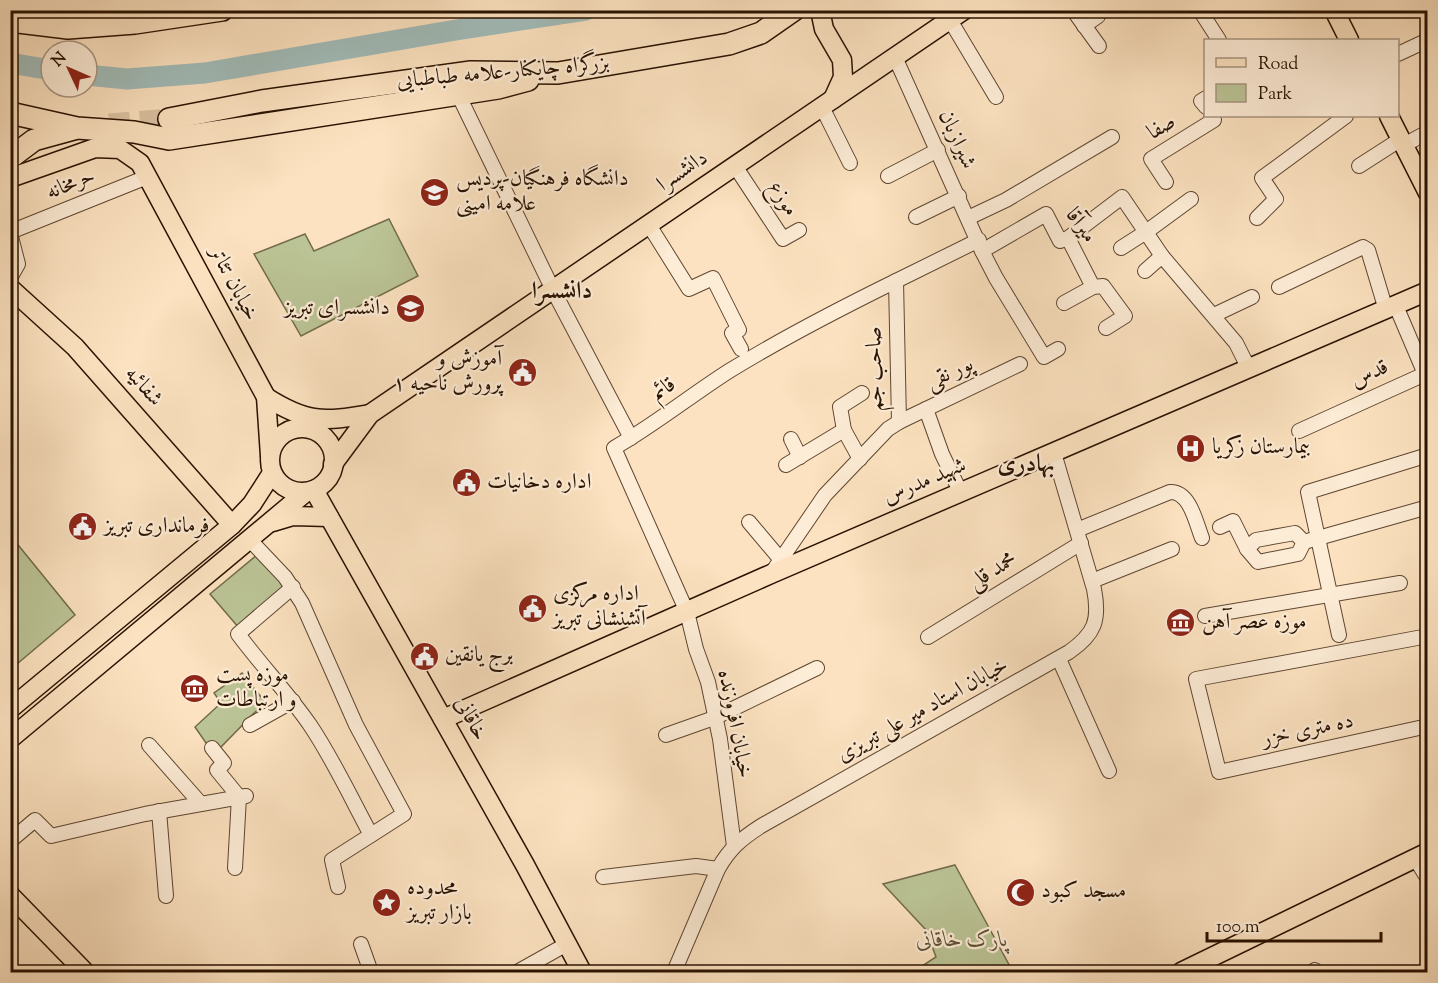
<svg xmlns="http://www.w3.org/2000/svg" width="1438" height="983" font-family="'Sorts Mill Goudy',Amiri,serif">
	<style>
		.green { fill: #bbc496; stroke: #726b4b; stroke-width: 1.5 }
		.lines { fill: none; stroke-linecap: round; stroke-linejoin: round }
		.river { stroke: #a1bcb9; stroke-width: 21 }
		.highway-tunnel { stroke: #dcc3a3; stroke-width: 21; stroke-dasharray: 21 10; stroke-linecap: butt }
		.minor-casing { stroke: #5e4630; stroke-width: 16 }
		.major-casing { stroke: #291200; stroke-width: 21 }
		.highway-casing { stroke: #291200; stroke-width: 24 }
		.minor { stroke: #fdecd6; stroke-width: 14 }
		.major { stroke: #fce2c0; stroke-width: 18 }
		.highway { stroke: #fce2c0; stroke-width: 21 }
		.labels { text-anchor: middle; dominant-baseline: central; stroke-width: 4.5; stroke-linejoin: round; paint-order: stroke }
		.street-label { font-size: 22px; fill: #291200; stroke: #fdecd6 }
		.poi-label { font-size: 22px; fill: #291200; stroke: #fdecd6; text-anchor: start }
		.park-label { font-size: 22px; font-style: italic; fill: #5c5034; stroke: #fdecd6 }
		.neighbourhood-label { font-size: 24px; font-weight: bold; fill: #291200; stroke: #fdecd6 }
	</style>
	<rect width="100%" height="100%" fill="#fce2c0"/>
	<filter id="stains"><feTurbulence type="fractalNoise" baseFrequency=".00333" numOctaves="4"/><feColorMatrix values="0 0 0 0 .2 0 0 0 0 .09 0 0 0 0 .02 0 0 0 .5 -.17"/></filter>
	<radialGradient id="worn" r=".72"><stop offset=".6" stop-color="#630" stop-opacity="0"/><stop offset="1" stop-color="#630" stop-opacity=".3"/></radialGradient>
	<g class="green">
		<polygon points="389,219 418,276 301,336 254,254 305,234 314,251"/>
		<polygon points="10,535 75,615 11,669 10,669"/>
		<polygon points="258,554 292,596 245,635 210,594"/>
		<polygon points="242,673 265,702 219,749 206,743 195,727 221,703 214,693"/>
		<polygon points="955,865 1013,972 925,972 922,966 936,957 926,930 883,884"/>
	</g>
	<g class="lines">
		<g class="river">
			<polyline points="10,63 51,70"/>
			<polyline points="87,75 127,79 205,73 456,30 586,10"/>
		</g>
		<polyline class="highway-tunnel" points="109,124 169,119"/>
		<defs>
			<g id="minor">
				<polyline points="1073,10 1099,46"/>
				<polyline points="1203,10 1201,12 1219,40"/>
				<polyline points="950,20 996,97"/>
				<polyline points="1084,26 1098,16"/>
				<polyline points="1398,54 1428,40"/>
				<polyline points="895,57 982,251 996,278 1044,357 1058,349"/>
				<polyline points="458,94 553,290 631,438"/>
				<polyline points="1206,98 1201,101 1206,107"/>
				<polyline points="822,107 850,163"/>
				<polyline points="1404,145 1428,132"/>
				<polyline points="735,166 783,239 799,230"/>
				<polyline points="1359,166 1401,139"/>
				<polyline points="888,176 938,150"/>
				<polyline points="1166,182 1151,159 1214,120 1211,116"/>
				<polyline points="916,217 959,196"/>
				<polyline points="968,218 1006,200 1112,137"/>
				<polyline points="1257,218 1276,199 1262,178 1346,116"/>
				<polyline points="649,225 689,289 713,278 739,330 732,333 741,349"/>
				<polyline points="10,232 147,177"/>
				<polyline points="10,233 18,264 10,278"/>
				<polyline points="1068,238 1122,197 1162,256 1236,343 1249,369"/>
				<polyline points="1121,248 1146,232 1191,199"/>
				<polyline points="982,251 1046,214 1060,241 1068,238 1093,287 1103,286 1125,316 1106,328"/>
				<polyline points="1145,271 1162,256"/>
				<polyline points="1279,287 1363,247 1368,250 1386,310"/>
				<polyline points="1064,303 1093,287"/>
				<polyline points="1214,315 1252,297"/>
				<polyline points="926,409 942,454 961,493"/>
				<polyline points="899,422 1020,364"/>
				<polyline points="1299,431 1425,374 1396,306"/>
				<polyline points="791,439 800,457"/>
				<polyline points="860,459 844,430 840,407 862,393"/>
				<polyline points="786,465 844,430"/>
				<polyline points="749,522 781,560"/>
				<polyline points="1220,527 1233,521 1247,549 1258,562 1298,554 1304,542"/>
				<path d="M1077,530L1170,492C1190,491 1196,523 1202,538"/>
				<polyline points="249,539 285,577 302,603 356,725 404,814 332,860 338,887"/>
				<polyline points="1247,549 1256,540 1295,533 1304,542 1428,507"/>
				<polyline points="771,574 825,495 888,429 899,422 896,281 979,240"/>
				<polyline points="1092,581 1172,549"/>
				<path d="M293,587L238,634C261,665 288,693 310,725C333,759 351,798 371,835"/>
				<polyline points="1205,616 1400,583"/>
				<polyline points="1339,635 1308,492 1428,455"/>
				<polyline points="1428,636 1196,679 1219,772 1428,726"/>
				<polyline points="928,637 1081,543"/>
				<polyline points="1059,659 1109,771"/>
				<polyline points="250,725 293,701"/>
				<polyline points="666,735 714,718 817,668"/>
				<polyline points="149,745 201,804"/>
				<polyline points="212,748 224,763 217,770 239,797 235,868"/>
				<polyline points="159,811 166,896"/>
				<polyline points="10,841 35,820 51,836 145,814 246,796"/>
				<path d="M734,846L720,739L708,682L696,649L687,612L614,448C654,425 690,396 729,371C783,338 839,309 896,281"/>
				<polyline points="1415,858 1428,879"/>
				<polyline points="603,877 696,866 718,869"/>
				<polyline points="361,944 371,972"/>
				<polyline points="517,972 567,944"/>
				<path d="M674,972L718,869C730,848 741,839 761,826L1069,652C1095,634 1100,620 1094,589L1054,453"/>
				<polyline points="1312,972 1315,970 1316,972"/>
			</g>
			<g id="major">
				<polyline points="820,10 824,29 842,60 843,77 833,99"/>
				<polyline points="1334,10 1349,40"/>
				<polyline points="1389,116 1428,193"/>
				<polyline points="10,178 95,148 120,149 140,163 266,397 270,456"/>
				<polyline points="10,288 75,347 232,525"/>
				<path d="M266,397C307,423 323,422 370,414"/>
				<circle cx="302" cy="460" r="32"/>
				<polyline points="333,464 370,414 964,10"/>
				<polyline points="314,490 525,865 582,972"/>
				<polyline points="273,522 293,516 329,517"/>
				<polyline points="10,709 232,525 252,504 272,473"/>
				<polyline points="443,719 771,574 1428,291"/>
				<polyline points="10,739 306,492"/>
				<polyline points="10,895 85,972"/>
				<polyline points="1181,972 1428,852"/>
			</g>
			<g id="highway">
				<polyline points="10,21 68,28 135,23 222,10"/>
				<polyline points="10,113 77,128 134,132 169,139 498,88 528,80"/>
				<polyline points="169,119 262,101 471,72 558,73 729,44 761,33 794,10"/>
				<polyline points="10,158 34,140 74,129"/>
			</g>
		</defs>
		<use href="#minor" class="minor-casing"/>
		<use href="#major" class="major-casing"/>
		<use href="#highway" class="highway-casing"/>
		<use href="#minor" class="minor"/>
		<use href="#major" class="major"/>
		<use href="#highway" class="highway"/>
	</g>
	<defs>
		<symbol id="university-disc" viewBox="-11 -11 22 22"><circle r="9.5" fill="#8f2418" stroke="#fdecd6"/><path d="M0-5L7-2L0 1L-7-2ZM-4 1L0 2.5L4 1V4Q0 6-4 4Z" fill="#fff"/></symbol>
		<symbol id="civic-disc" viewBox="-11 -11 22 22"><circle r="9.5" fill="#8f2418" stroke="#fdecd6"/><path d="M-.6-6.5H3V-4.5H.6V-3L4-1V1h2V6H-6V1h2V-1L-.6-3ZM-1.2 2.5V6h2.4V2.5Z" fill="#fff"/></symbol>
		<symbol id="hospital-disc" viewBox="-11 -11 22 22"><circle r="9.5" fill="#8f2418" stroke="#fdecd6"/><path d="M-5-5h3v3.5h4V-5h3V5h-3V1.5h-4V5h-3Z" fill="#fff"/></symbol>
		<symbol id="museum-disc" viewBox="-11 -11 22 22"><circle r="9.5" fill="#8f2418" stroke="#fdecd6"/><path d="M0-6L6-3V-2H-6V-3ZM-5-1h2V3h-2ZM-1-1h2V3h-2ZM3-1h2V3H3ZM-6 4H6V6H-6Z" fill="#fff"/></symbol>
		<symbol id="mosque-disc" viewBox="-11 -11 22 22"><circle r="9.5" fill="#8f2418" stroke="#fdecd6"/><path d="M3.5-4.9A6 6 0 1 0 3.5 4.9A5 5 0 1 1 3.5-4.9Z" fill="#fff"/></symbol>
		<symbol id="sight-disc" viewBox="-11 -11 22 22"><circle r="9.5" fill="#8f2418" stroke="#fdecd6"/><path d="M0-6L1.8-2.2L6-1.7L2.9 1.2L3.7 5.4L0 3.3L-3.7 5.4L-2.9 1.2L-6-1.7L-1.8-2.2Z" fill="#fff"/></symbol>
	</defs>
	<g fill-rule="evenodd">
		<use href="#university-disc" x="418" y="176" width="33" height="33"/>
		<use href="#university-disc" x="394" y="292" width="33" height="33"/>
		<use href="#civic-disc" x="506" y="356" width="33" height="33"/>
		<use href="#hospital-disc" x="1174" y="432" width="33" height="33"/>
		<use href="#civic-disc" x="450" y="466" width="33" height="33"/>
		<use href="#civic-disc" x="66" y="510" width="33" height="33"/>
		<use href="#civic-disc" x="516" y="592" width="33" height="33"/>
		<use href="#museum-disc" x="1164" y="606" width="33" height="33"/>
		<use href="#civic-disc" x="408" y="640" width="33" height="33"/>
		<use href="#museum-disc" x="178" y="672" width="33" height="33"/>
		<use href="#mosque-disc" x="1004" y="876" width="33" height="33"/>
		<use href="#sight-disc" x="370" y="886" width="33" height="33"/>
	</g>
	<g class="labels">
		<g class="street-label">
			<text transform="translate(503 73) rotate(-5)">بزرگراه چایکنار-علامه طباطبایی</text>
			<text transform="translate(1162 128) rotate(-32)">صفا</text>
			<text transform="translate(956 140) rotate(66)">شیرازبان</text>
			<text transform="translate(683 172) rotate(-34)">دانشسرا</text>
			<text transform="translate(71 185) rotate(-22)">حرمخانه</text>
			<text transform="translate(782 199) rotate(57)">موزع</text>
			<text transform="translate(1080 226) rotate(54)">میرآقا</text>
			<text transform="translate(233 284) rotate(62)">خیابان تئاتر</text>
			<text transform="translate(876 369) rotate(-91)">صاحب جم</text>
			<text transform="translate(950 374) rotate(-25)">پور نقی</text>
			<text transform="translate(1370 375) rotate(-25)">قدس</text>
			<text transform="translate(143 387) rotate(49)">شفائیه</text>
			<text transform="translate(664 390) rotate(-34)">قائم</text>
			<text transform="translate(925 482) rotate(-23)">شهید مدرس</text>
			<text transform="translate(993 572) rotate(-32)">محمد قلی</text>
			<text transform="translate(923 711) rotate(-29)">خیابان استاد میر علی تبریزی</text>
			<text transform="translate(470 719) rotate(61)">خاقانی</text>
			<text transform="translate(734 724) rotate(79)">خیابان افروزنده</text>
			<text transform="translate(1308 731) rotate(-12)">ده متری خزر</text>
		</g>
		<g class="poi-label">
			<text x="456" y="180">دانشگاه فرهنگیان-پردیس<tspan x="456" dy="25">علامه امینی</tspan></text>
			<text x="390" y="309" text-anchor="end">دانشسرای تبریز</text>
			<text x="502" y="360" text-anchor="end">آموزش و<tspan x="502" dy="25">پرورش ناحیه ۱</tspan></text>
			<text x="1212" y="448">بیمارستان زکریا</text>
			<text x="487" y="483">اداره دخانیات</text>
			<text x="104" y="527">فرمانداری تبریز</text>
			<text x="553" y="595">اداره مرکزی<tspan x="553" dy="25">آتشنشانی تبریز</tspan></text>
			<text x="1202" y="623">موزه عصر آهن</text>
			<text x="445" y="656">برج یانقین</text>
			<text x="216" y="676">موزه پست<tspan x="216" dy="25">و ارتباطات</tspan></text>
			<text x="407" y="889">محدوده<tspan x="407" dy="25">بازار تبریز</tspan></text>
			<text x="1041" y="892">مسجد کبود</text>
		</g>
		<g class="park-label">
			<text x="962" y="941">پارک خاقانی</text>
		</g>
		<g class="neighbourhood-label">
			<text x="562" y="292">دانشسرا</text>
			<text x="1026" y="465">بهادری</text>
		</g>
	</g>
	<rect width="1438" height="983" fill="none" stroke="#fce2c0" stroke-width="36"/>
	<rect x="12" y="12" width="1414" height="959" fill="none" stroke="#291200" stroke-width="3"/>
	<rect x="18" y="18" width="1402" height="947" fill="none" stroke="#291200" stroke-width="1.5"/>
	<rect x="1204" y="39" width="195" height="78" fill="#fdecd6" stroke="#a89580" stroke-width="1.5"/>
	<rect x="1216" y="58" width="30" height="9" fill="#fce2c0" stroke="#a89580" stroke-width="1.5"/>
	<text x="1258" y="69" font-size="18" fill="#291200">Road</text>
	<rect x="1216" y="84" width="30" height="18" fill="#bbc496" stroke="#a89580" stroke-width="1.5"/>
	<text x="1258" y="99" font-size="18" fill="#291200">Park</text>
	<g transform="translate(69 69) rotate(314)"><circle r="28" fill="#fdecd6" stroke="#a89580" stroke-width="1.5"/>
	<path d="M0-4.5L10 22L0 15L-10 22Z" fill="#8f2418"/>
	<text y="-9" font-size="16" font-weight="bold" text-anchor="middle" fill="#291200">N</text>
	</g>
	<path d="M1207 932v9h174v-9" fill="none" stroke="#291200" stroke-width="3"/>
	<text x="1216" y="932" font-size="18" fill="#291200" stroke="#fdecd6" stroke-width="4.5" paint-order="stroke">100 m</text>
	<rect width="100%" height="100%" filter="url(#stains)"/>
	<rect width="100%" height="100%" fill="url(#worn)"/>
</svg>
